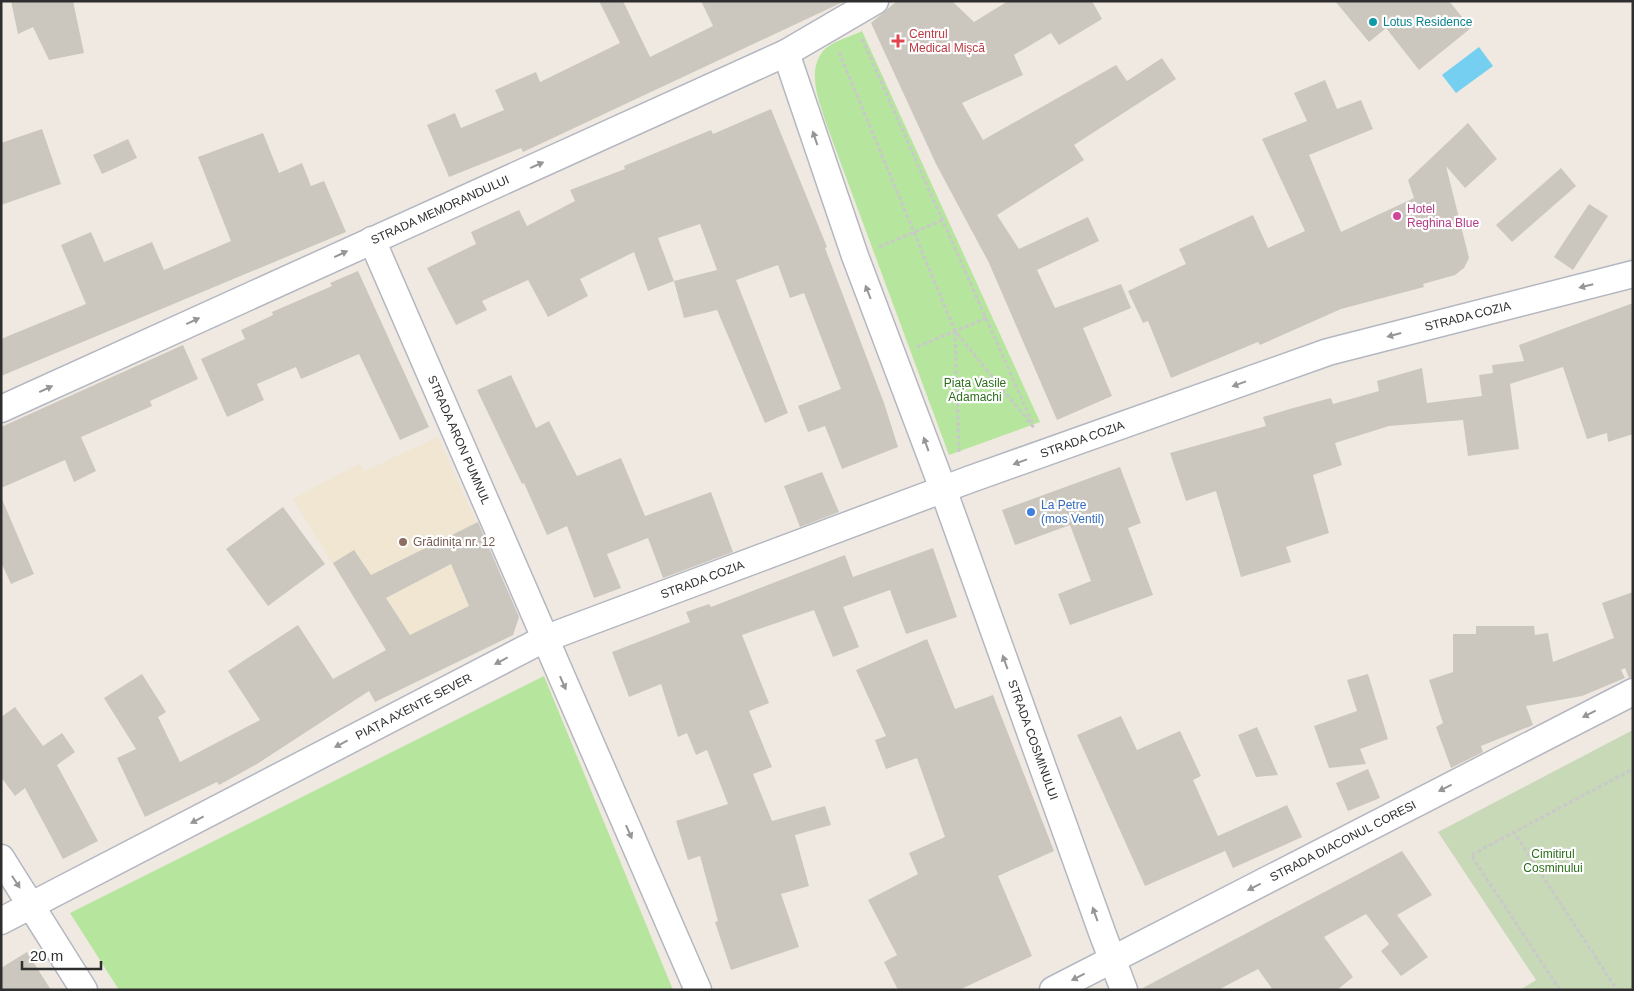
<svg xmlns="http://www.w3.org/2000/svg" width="1634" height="991" font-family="Arial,sans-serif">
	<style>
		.education { fill: #f0e6d1 }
		.green { fill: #b6e59e }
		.cemetery { fill: #c8d9b8 }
		.water { fill: #75cff0 }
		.building { fill: #cbc7bf; fill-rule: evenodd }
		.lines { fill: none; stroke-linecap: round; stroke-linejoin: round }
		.minor-casing { stroke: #b4b7c1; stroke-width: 29 }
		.path { stroke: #c9c9c9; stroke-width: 3; stroke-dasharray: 4 2.5; stroke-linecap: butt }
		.minor { stroke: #fff; stroke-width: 26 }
		.oneway { fill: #969696 }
		.culture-dot { fill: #0f9aa8; stroke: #fff; stroke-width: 2 }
		.health-dot { fill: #e0444e; stroke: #fff; stroke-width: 2 }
		.hotel-dot { fill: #d1479c; stroke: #fff; stroke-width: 2 }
		.shop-dot { fill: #3f7fe0; stroke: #fff; stroke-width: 2 }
		.education-dot { fill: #8d6e63; stroke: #fff; stroke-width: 2 }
		.labels { text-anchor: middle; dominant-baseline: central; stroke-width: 4.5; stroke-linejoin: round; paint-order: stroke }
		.culture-label { font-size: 12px; fill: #0d838f; stroke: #fff; text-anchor: start }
		.health-label { font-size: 12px; fill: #be3a42; stroke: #fff; text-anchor: start }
		.street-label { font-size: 12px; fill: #2e2e2e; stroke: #fff }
		.hotel-label { font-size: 12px; fill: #b23c85; stroke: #fff; text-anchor: start }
		.park-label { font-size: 12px; fill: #2c6e1b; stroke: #fff }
		.shop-label { font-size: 12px; fill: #366cbe; stroke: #fff; text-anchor: start }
		.education-label { font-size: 12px; fill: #785e54; stroke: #fff; text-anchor: start }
	</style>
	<rect width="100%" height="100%" fill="#efe9e1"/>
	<polygon class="education" points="438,437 519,617 407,686 293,499 360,463 364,471"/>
	<g class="green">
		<path d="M862,31L1040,422L949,455L827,126C820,103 804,69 826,48C835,41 852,36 862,31Z"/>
		<polygon points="544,676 673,990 119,990 70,913"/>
	</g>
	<polygon class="cemetery" points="1633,730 1633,990 1520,990 1536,980 1438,832"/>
	<polygon class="water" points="1479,47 1493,66 1456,93 1442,75"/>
	<g class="building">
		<polygon points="11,1 73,1 84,53 49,60 33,27 18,34"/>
		<polygon points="599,1 623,1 650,57 713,26 701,1 845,1 523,152 521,148 449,177 427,125 455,113 461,128 504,110 495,90 536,72 540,82 620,43"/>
		<polygon points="897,1 952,1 974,22 1008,1 1092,1 1102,19 1059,45 1051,33 1014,55 1023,75 962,103 983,140 1116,65 1127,81 1162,58 1176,79 1074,145 1084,160 997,215 1019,249 1088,217 1099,241 1037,270 1055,308 1121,284 1131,308 1083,328 1112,396 1057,420 989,263 936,164 871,23"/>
		<polygon points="1335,1 1449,1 1471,28 1419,70 1386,28 1369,42"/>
		<polygon points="1325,80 1337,109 1361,100 1373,129 1309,155 1341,232 1414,198 1408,180 1468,123 1497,159 1465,188 1446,166 1469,258 1464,268 1455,275 1423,284 1424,287 1341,309 1260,345 1258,342 1171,378 1148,321 1143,323 1128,291 1186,264 1179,249 1253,215 1268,248 1305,231 1262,139 1307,121 1294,93"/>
		<path d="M771,109L827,247L825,248L884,403L898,447L842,469L825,426L808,432L798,406L841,389L804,293L790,298L778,265L736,280L788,413L765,423L717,310L684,318L674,281L648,291L634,252L580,279L588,296L548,317L528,280L482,301L487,310L456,325L427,268L476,244L471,232L519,210L527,226L575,201L570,190L625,169L624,166L711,130L713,134ZM700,224L717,270L674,281L658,238Z"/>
		<polygon points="42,129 61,184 1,205 1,143"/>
		<polygon points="263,133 279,173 302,163 311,186 324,181 346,232 1,376 1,339 86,304 61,245 91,232 104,262 152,242 164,270 231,241 198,157"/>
		<polygon points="128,139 137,158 102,174 93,155"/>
		<polygon points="1561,168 1576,186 1512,242 1496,225"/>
		<polygon points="1589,204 1608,216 1573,270 1554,257"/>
		<polygon points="358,271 429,427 400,440 359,354 301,379 296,367 257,384 264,400 227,417 201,359 245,339 241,330 273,315 272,312 332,286 330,283"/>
		<polygon points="1633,303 1633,434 1608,442 1607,433 1587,439 1563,367 1510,384 1519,449 1468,456 1463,420 1389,426 1335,443 1342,465 1313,475 1329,533 1286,547 1291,562 1241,577 1216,491 1186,501 1170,453 1266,426 1263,417 1293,408 1331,398 1333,404 1379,391 1377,381 1422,368 1427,403 1482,396 1479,375 1493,373 1492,365 1524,361 1519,345"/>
		<polygon points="183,345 198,379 150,401 152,406 81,437 96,471 74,482 65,460 1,488 1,427"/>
		<polygon points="511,375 536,428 549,421 577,476 621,458 645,516 711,492 733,552 663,578 648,538 607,554 621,588 594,598 567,526 547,535 524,483 522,484 477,390"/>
		<polygon points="1120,467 1141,523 1128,528 1153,595 1070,625 1058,594 1091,581 1070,525 1015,545 1002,510"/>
		<polygon points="822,472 839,512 800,527 784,486"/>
		<polygon points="1,497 34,574 11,584 1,562"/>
		<polygon points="283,507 325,564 268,606 226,549"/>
		<path d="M478,522L519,617L513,635L375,702L369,691L257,764L219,785L217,782L145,817L117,758L136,749L104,698L142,674L166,712L158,717L180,762L260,720L228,671L298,625L333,679L386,650L333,563L354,550L371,575ZM451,564L469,606L410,635L386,598Z"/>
		<polygon points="933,548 957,617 906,634 890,590 843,607 859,647 833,657 814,610 742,635 769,703 749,711 772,767 753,774 772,821 825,806 831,825 795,835 809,886 781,894 799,947 731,970 715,922 718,921 700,856 688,860 676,821 728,804 707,750 696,755 687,733 678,737 661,684 629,697 612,652 690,622 686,612 709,604 711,607 845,555 853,577"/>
		<polygon points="1633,592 1633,677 1629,678 1625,668 1621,670 1625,678 1582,696 1526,706 1533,725 1481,746 1483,752 1451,768 1436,727 1443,723 1429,680 1453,672 1453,634 1476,634 1476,626 1534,626 1535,635 1548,633 1553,662 1614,638 1602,603"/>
		<polygon points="927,639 955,709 993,695 1054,851 998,876 1032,956 959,990 898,990 884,962 897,955 868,900 918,874 909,853 945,837 917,758 886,769 875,740 886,736 856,670"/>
		<polygon points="1368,674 1388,739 1360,749 1366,764 1329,768 1314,726 1357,711 1347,680"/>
		<polygon points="15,707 43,746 62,733 75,752 57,765 98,841 63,859 25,788 15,796 1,777 1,717"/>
		<polygon points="1121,716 1137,750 1180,731 1201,776 1193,780 1218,836 1287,805 1302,837 1233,868 1222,844 1225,851 1145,886 1077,735"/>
		<polygon points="1257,727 1278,775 1256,777 1238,735"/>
		<polygon points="1368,769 1380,798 1348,811 1336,783"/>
		<polygon points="1402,851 1432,895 1397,915 1428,957 1401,976 1381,951 1389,944 1366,914 1324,937 1353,977 1337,990 1273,990 1258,969 1218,990 1139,990"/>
		<polygon points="27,952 51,990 1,990 1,968"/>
	</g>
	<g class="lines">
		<defs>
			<g id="minor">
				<path id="s1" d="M786,53L855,256L943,489L1103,935L1124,990"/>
				<path id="s2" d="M372,240L698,990"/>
				<path id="s3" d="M1,409L786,53L875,1"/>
				<polyline points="1,858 84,990"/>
				<path id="s4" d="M1,921L544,639L968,480L1328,352L1633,274"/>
				<path id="s5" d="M1053,990L1633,692"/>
			</g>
		</defs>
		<use href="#minor" class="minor-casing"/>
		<g class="path">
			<polyline points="862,39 1033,424"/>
			<polyline points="839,52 955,331 1035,429"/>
			<polyline points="879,247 943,220"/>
			<polyline points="955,331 959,452"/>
			<polyline points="917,347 986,318"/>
			<polyline points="1513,831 1617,990"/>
			<polyline points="1560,990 1471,855 1633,769"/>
		</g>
		<use href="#minor" class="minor"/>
	</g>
	<defs><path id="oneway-solid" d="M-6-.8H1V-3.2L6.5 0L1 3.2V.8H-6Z" transform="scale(1.25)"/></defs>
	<g class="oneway">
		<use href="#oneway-solid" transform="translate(815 138) rotate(-109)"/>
		<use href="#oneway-solid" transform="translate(537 165) rotate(-24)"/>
		<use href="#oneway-solid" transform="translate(341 254) rotate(-25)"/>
		<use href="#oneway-solid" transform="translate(1586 286) rotate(166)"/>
		<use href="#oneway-solid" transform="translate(868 292) rotate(-111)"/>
		<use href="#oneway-solid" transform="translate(193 321) rotate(-25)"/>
		<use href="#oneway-solid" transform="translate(1394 335) rotate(165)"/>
		<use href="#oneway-solid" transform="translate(1239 384) rotate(160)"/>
		<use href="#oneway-solid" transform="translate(46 389) rotate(-25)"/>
		<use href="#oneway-solid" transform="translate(926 444) rotate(-110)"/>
		<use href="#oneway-solid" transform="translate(1020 462) rotate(160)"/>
		<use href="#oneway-solid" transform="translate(501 661) rotate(152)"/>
		<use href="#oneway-solid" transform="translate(1005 662) rotate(-110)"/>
		<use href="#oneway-solid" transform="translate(563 683) rotate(66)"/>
		<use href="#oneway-solid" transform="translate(1589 714) rotate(153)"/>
		<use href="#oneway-solid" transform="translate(341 744) rotate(152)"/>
		<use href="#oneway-solid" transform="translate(1445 788) rotate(153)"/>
		<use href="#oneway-solid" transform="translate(197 820) rotate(152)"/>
		<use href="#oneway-solid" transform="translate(629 832) rotate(66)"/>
		<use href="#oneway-solid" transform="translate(16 882) rotate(57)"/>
		<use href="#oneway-solid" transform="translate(1254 887) rotate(153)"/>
		<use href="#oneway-solid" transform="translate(1095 914) rotate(-110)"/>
		<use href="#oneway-solid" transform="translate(1078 977) rotate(153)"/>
	</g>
	<circle class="culture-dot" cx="1373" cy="22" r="5"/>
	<path class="health-dot" d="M895.5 33.5h5v5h5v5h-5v5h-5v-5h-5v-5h5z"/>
	<circle class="hotel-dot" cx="1397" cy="216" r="5"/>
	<circle class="shop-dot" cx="1031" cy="512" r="5"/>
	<circle class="education-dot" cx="403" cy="542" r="5"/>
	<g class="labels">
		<g class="culture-label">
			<text x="1383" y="22">Lotus Residence</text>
		</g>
		<g class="health-label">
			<text x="909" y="34">Centrul<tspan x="909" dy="14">Medical Mișcă</tspan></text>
		</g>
		<g class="street-label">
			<text stroke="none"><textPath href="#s3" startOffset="482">STRADA MEMORANDULUI</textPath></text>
			<text stroke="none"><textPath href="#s4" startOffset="1591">STRADA COZIA</textPath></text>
			<text stroke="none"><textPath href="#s2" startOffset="218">STRADA ARON PUMNUL</textPath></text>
			<text stroke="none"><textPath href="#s4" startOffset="1186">STRADA COZIA</textPath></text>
			<text stroke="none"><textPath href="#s4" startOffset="781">STRADA COZIA</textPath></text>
			<text stroke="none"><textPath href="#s4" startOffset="465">PIAȚA AXENTE SEVER</textPath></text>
			<text stroke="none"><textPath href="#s1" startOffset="730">STRADA COSMINULUI</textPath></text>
			<text stroke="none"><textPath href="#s5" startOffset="326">STRADA DIACONUL CORESI</textPath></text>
		</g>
		<g class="hotel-label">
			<text x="1407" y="209">Hotel<tspan x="1407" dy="14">Reghina Blue</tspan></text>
		</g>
		<g class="park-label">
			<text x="975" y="383">Piața Vasile<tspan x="975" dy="14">Adamachi</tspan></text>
			<text x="1553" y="854">Cimitirul<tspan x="1553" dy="14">Cosminului</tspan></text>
		</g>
		<g class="shop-label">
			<text x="1041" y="505">La Petre<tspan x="1041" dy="14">(mos Ventil)</tspan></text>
		</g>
		<g class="education-label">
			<text x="413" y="542">Grădinița nr. 12</text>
		</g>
	</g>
	<rect width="1634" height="991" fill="none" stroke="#2e2e2e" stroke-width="5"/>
	<path d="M22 961v8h79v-8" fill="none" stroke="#2e2e2e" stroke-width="2.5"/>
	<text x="30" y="961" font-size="15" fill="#2e2e2e" stroke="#ffffff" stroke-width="4" paint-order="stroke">20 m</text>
</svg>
